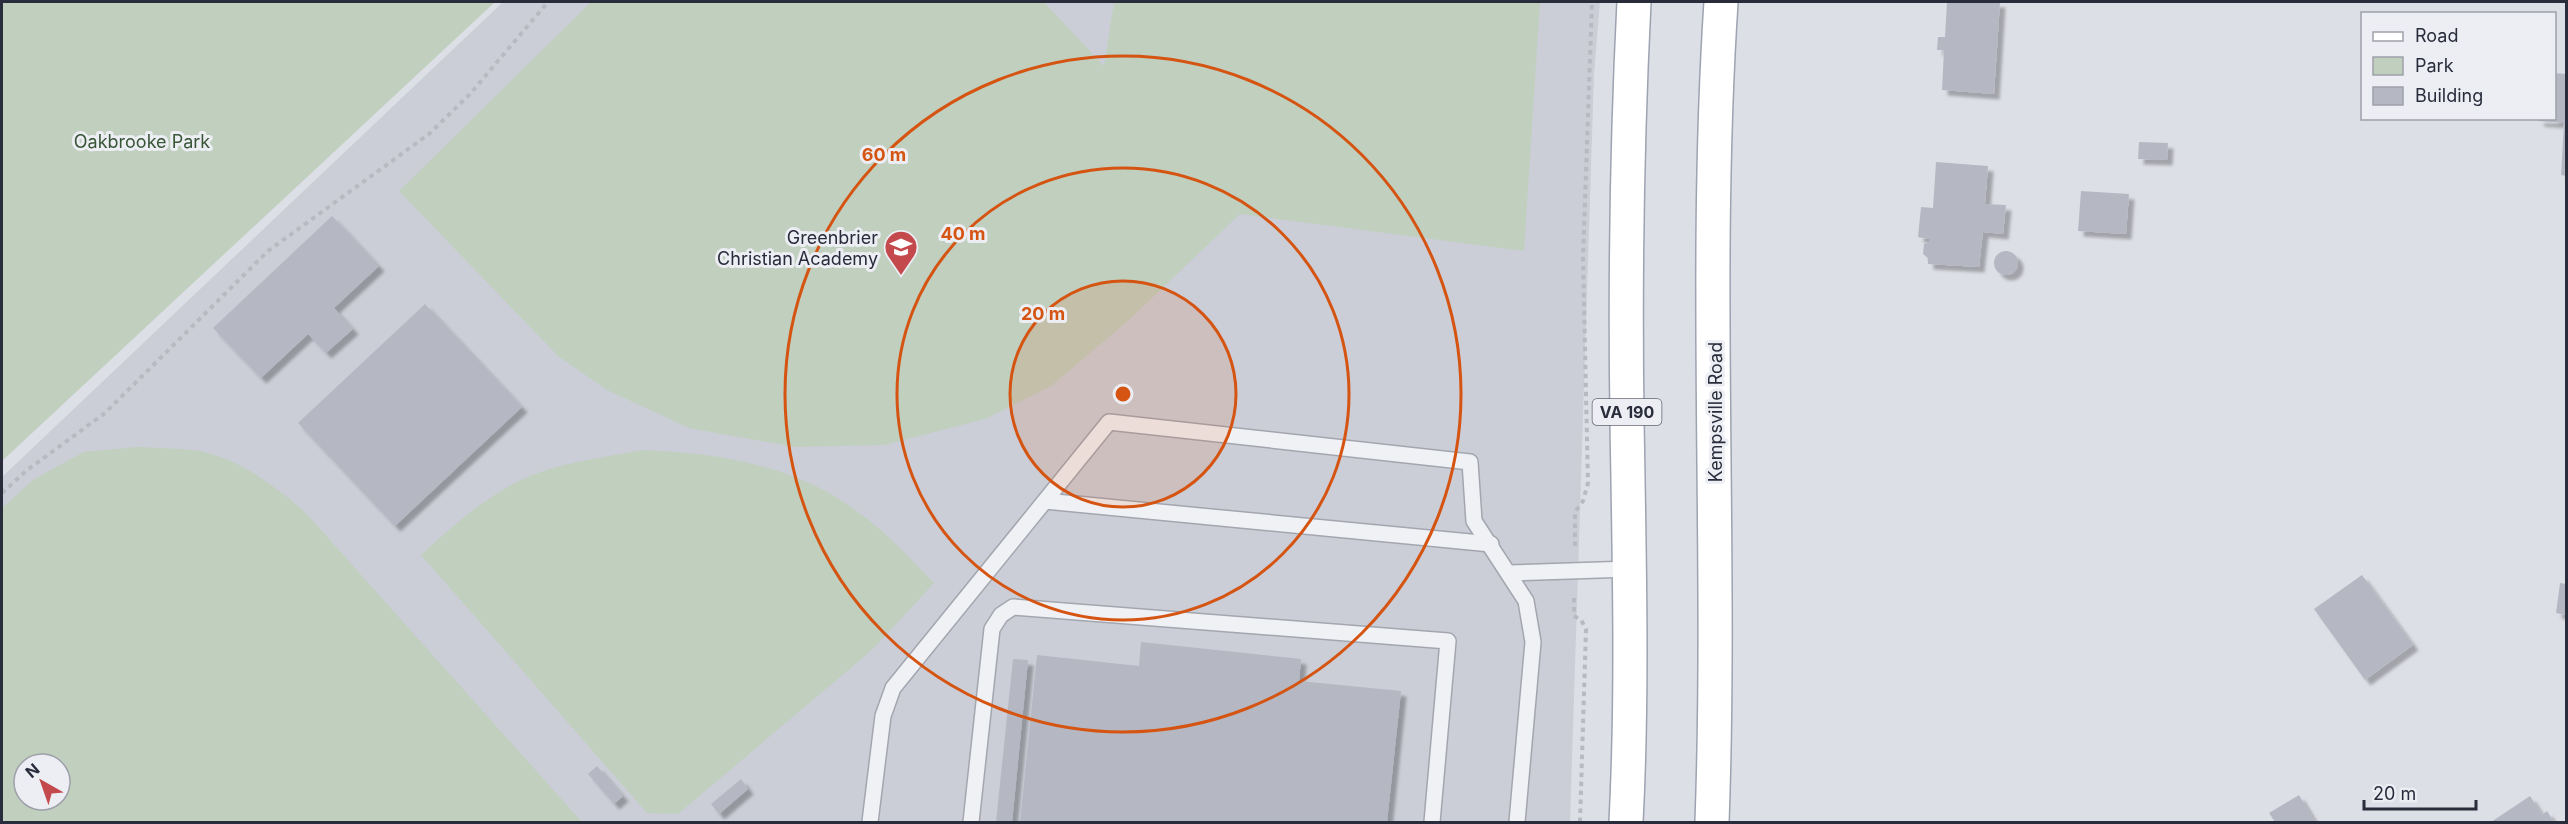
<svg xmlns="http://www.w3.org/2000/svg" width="2568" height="824" font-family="Inter,sans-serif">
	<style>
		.built { fill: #cbced7; fill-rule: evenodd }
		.green { fill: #c1cfbf; fill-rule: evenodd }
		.building { fill: #b5b8c2; filter: url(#shadow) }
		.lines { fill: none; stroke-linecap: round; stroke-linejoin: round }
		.lane-casing { stroke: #a3a6af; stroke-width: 18 }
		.primary-casing { stroke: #9da3b1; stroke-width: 36 }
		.path { stroke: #b7bac1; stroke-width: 4; stroke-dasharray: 4.5 4.5; stroke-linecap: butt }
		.lane { stroke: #eff1f5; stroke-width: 15 }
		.primary { stroke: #fff; stroke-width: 33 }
		.ring { fill: none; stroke: #d55411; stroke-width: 3 }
		.labels { text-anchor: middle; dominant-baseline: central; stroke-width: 6; stroke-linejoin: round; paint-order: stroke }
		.shield { fill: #eceef4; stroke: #636672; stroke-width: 1.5 }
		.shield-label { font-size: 16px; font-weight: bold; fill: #282c3b }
		.park-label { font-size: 18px; fill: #385636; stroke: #eceef4 }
		.poi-label { font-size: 18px; fill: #282c3b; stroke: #eceef4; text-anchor: end }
		.street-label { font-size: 18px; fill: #282c3b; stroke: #eceef4 }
		.centre { fill: #d55411; stroke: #eceef4; stroke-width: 3 }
		.ring-label { font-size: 18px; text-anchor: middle; font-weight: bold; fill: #d55411; stroke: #eceef4; stroke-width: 6; stroke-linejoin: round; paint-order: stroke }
	</style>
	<defs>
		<filter id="shadow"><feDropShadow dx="5.5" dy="5.5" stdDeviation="1.5" flood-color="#0004"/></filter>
	</defs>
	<rect width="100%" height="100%" fill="#dddfe6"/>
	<path class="built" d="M503,2H1600L1594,74L1570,822H2V477ZM24,764H60V800H24Z"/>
	<g class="green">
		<polygon points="2,2 495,2 2,461"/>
		<polygon points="591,2 1044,2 1104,66 1114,2 1540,2 1524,251 1240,214 1130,319 1051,386 985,419 884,445 795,447 689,428 607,390 558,356 399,191"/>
		<path d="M137,447C155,448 174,448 192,450C235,455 272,484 304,511L582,822H6L2,817V508L34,479L84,452ZM24,764H60V800H24Z"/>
		<path d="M642,450C715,453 793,464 854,509C884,530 909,557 934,583L873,649L678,814L647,813L421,555C456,523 493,489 538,473C571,461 607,457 642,450Z"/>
	</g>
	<g class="building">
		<polygon points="1947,2 2000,2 1994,94 1942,90 1944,50 1937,50 1938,37 1945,37"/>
		<polygon points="2554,73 2566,74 2566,176 2561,175 2564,123 2538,121 2539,118 2554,118"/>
		<polygon points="2139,142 2168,143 2167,160 2138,159"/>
		<polygon points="1936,162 1988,166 1985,204 2006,205 2003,234 1983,232 1979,267 1928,264 1928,258 1923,254 1924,244 1929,242 1929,239 1918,237 1921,207 1933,208"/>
		<polygon points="2081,191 2129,194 2126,234 2078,231"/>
		<polygon points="332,216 379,266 334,308 353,329 326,353 308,334 261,378 213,328"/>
		<circle cx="2006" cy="263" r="12"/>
		<polygon points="425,304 522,407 395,526 298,423"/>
		<polygon points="2362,575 2413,645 2365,680 2314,609"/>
		<polygon points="2560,583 2566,584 2566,615 2556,613"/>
		<polygon points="1141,642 1301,659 1299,681 1401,691 1387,822 1020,822 1037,655 1139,666"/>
		<polygon points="1013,659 1028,660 1012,822 996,822"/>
		<polygon points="597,766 623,796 614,804 588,774"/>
		<polygon points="741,779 748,789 719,814 711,804"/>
		<polygon points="2299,795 2315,822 2275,822 2269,813"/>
		<polygon points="2530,796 2542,815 2547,811 2554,822 2491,822"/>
	</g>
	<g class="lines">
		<defs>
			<g id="lane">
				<polyline points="1045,501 1491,544"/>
				<polyline points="1510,573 1630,569"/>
				<polyline points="870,822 883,716 893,688 1109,422 1470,462 1474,521 1526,601 1533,642 1517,822"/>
				<polyline points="971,822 992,629 1001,615 1013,607 1448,641 1432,822"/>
			</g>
			<g id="primary">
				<path d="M1626,822C1633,688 1629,553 1627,419C1625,280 1627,140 1634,2"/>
				<path d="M1712,822C1722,549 1703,275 1721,2"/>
			</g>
		</defs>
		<use href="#lane" class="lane-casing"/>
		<use href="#primary" class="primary-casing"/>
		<g class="path">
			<polyline points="2,493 26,471 105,413 268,251 429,134 470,94 548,2"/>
			<polyline points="1575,546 1575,512 1583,501 1588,483 1583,258 1592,2"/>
			<polyline points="1574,598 1574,616 1581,620 1586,629 1580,822"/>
		</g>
		<use href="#lane" class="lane"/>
		<use href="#primary" class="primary"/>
	</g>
	<circle cx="1123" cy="394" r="113" fill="#d55411" fill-opacity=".12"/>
	<g class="ring">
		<circle cx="1123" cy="394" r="113"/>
		<circle cx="1123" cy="394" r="226"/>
		<circle cx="1123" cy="394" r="338"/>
	</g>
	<defs>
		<symbol id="school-pin" viewBox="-11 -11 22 30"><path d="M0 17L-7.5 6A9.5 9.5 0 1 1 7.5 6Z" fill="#c4494c" stroke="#eceef4"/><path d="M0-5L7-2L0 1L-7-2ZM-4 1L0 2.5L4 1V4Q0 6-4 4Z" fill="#fff"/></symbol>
	</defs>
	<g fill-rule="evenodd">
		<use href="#school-pin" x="882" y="228" width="38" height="52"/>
	</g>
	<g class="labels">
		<rect class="shield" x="1592.5" y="399" width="69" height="26" rx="4.5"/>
		<g class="shield-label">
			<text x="1627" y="412">VA 190</text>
		</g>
		<g class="park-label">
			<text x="142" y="141">Oakbrooke Park</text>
		</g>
		<g class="poi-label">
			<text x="878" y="237">Greenbrier<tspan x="878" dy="21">Christian Academy</tspan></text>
		</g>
		<g class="street-label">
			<text transform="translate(1715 412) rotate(-90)">Kempsville Road</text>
		</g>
	</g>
	<circle cx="1123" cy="394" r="9" class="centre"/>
	<g class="ring-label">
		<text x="884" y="161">60 m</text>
		<text x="963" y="240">40 m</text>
		<text x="1043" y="320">20 m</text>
	</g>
	<rect width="2568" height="824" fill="none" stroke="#282c3b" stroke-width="6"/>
	<rect x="2361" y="12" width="195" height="108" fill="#eceef4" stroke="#9ea0aa" stroke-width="1.5"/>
	<rect x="2373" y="32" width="30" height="9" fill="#ffffff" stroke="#9ea0aa" stroke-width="1.5"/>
	<text x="2415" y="42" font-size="18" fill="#282c3b">Road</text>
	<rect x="2373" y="57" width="30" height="18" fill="#c1cfbf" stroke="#9ea0aa" stroke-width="1.5"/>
	<text x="2415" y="72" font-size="18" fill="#282c3b">Park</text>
	<rect x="2373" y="87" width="30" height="18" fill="#b5b8c2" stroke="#9ea0aa" stroke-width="1.5"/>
	<text x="2415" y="102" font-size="18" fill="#282c3b">Building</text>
	<g transform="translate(42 782) rotate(320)"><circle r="28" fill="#eceef4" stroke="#9ea0aa" stroke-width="1.5"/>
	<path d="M0-4.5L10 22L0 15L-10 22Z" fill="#c4494c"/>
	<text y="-9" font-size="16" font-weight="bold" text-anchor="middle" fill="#282c3b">N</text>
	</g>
	<path d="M2364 800v9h112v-9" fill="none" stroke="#282c3b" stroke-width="3"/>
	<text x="2373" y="800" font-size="18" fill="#282c3b" stroke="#eceef4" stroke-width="4.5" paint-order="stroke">20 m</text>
</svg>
